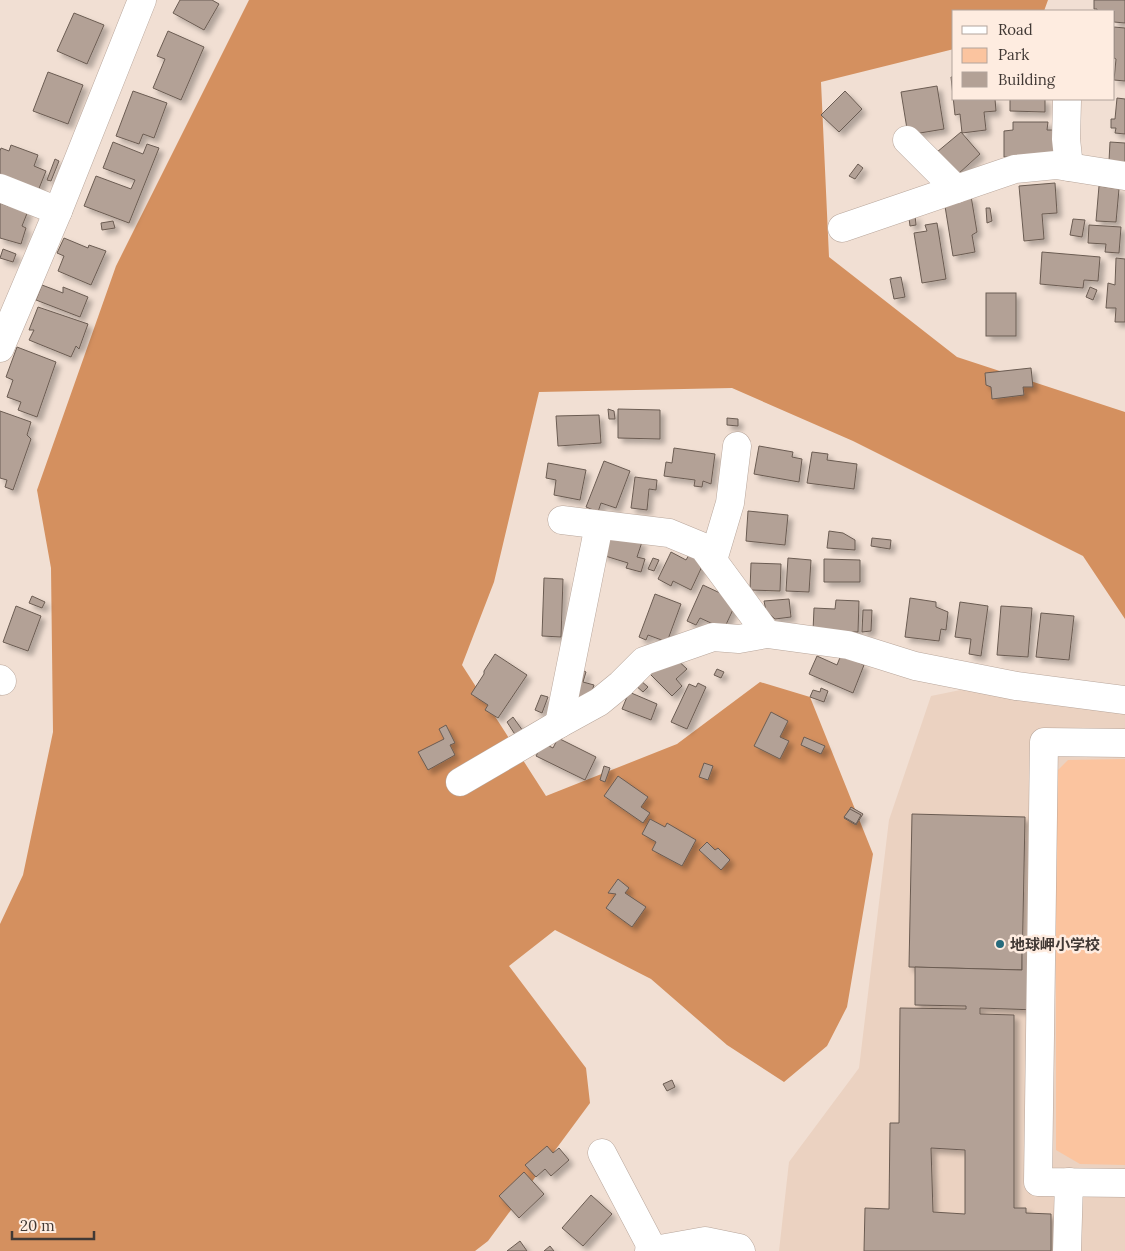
<svg xmlns="http://www.w3.org/2000/svg" width="1125" height="1251" font-family="Lora,'Noto Sans JP',serif">
	<style>
		.built { fill: #ebd2c1 }
		.green { fill: #fbc49f }
		.forest { fill: #d4905f }
		.building { fill: #b3a196; stroke: #6b5c52; fill-rule: evenodd; filter: url(#shadow) }
		.lines { fill: none; stroke-linecap: round; stroke-linejoin: round }
		.minor-casing { stroke: #b8a69b; stroke-width: 29 }
		.minor { stroke: #fff; stroke-width: 28 }
		.poi-dot { fill: #276b7c; stroke: #feece0; stroke-width: 2 }
		.labels { text-anchor: middle; dominant-baseline: central; stroke-width: 5; stroke-linejoin: round; paint-order: stroke }
		.poi-label { font-size: 15px; font-weight: bold; fill: #413935; stroke: #feece0; text-anchor: start }
	</style>
	<defs>
		<filter id="shadow"><feDropShadow dx="4.5" dy="4.5" stdDeviation="2.5" flood-color="#0004"/></filter>
	</defs>
	<rect width="100%" height="100%" fill="#f1dfd3"/>
	<polygon class="built" points="980,686 1125,706 1125,1251 779,1251 789,1162 859,1068 889,820 931,696"/>
	<polygon class="green" points="1125,759 1125,1165 1080,1164 1056,1150 1056,772 1068,760"/>
	<polygon class="forest" points="249,0 1048,0 1044,11 954,11 954,49 821,82 829,257 957,357 1125,412 1125,619 1083,556 853,441 732,388 539,392 494,582 462,665 546,796 677,744 760,682 810,697 873,854 847,1007 827,1046 784,1082 727,1045 651,979 555,930 509,966 586,1068 590,1103 488,1241 475,1251 0,1251 0,924 23,875 53,732 51,568 37,490 116,266"/>
	<g class="building">
		<polygon points="180,0 212,0 219,4 204,30 173,13"/>
		<polygon points="1094,0 1125,0 1125,23 1114,22 1114,11 1097,11 1097,9 1094,9"/>
		<polygon points="74,13 104,25 87,64 57,51"/>
		<polygon points="1114,27 1125,28 1125,81 1114,80 1116,59 1114,58"/>
		<polygon points="168,31 204,47 181,100 153,88 165,59 157,56"/>
		<polygon points="48,72 83,85 68,124 33,111"/>
		<polygon points="951,77 954,77 954,99 995,99 996,111 984,112 986,130 962,133 960,114 955,115"/>
		<polygon points="937,86 944,129 908,135 901,92"/>
		<polygon points="133,91 167,103 154,138 143,134 139,144 116,136"/>
		<polygon points="845,91 862,109 839,132 821,115"/>
		<polygon points="1117,98 1125,99 1125,134 1115,133 1116,128 1111,128 1111,119 1115,119"/>
		<polygon points="1010,99 1045,99 1045,112 1010,111"/>
		<polygon points="1013,122 1048,122 1047,130 1056,130 1056,157 1004,157 1004,131 1013,130"/>
		<polygon points="961,132 980,154 957,175 937,152"/>
		<polygon points="113,142 143,154 147,144 159,148 129,223 84,206 96,176 131,189 135,180 103,168"/>
		<polygon points="1110,142 1125,143 1125,162 1109,161"/>
		<polygon points="11,145 38,155 34,166 46,171 36,196 0,181 0,151 1,148 9,151"/>
		<polygon points="55,159 59,161 51,181 47,180"/>
		<polygon points="858,164 863,168 855,179 849,176"/>
		<polygon points="1055,183 1057,213 1042,214 1044,239 1024,241 1019,186"/>
		<polygon points="1099,186 1119,189 1116,222 1096,221"/>
		<polygon points="971,196 977,232 972,235 975,252 953,256 944,200"/>
		<polygon points="0,203 8,206 9,203 28,211 22,226 26,228 21,244 0,238"/>
		<polygon points="986,208 990,208 992,221 987,223"/>
		<polygon points="915,215 916,225 910,226 909,218"/>
		<polygon points="1073,219 1085,220 1082,237 1070,235"/>
		<polygon points="113,221 115,228 102,230 101,223"/>
		<polygon points="937,223 946,279 922,283 914,233 927,231 925,225"/>
		<polygon points="1089,225 1121,227 1119,253 1105,252 1106,244 1088,243"/>
		<polygon points="64,238 88,248 89,245 106,251 91,285 58,271 64,256 57,253"/>
		<polygon points="3,249 16,254 13,262 0,258"/>
		<polygon points="1042,252 1100,257 1098,281 1084,280 1083,288 1040,284"/>
		<polygon points="1116,258 1125,259 1125,322 1115,322 1116,308 1106,308 1108,283 1115,285"/>
		<polygon points="901,277 905,297 894,299 890,279"/>
		<polygon points="42,285 63,293 63,287 88,297 80,317 36,300"/>
		<polygon points="1090,287 1097,290 1093,300 1086,297"/>
		<rect x="986" y="293" width="30" height="43"/>
		<polygon points="38,307 88,324 79,349 76,346 71,357 29,340 34,330 29,330"/>
		<polygon points="17,347 56,362 37,417 18,410 21,402 7,397 13,380 6,377"/>
		<polygon points="1031,368 1033,387 1023,387 1024,395 992,399 991,387 986,385 985,373"/>
		<polygon points="608,409 614,411 615,419 609,419"/>
		<polygon points="618,409 660,410 660,439 618,438"/>
		<polygon points="0,411 31,422 27,435 31,439 13,490 5,487 7,480 0,478"/>
		<polygon points="599,415 601,443 558,446 556,416"/>
		<polygon points="727,418 738,419 738,426 727,425"/>
		<polygon points="759,446 793,452 792,457 802,459 799,482 754,474"/>
		<polygon points="674,448 715,454 711,484 703,481 702,487 694,486 695,480 664,476 666,462 672,463"/>
		<polygon points="812,452 828,454 827,460 857,464 854,489 807,483"/>
		<polygon points="604,461 630,471 616,508 601,503 598,512 586,507"/>
		<polygon points="548,463 586,470 580,500 554,495 556,480 546,478"/>
		<polygon points="635,477 657,480 656,490 649,489 647,510 631,508"/>
		<polygon points="748,511 788,515 785,545 746,541"/>
		<polygon points="829,531 843,533 855,540 855,550 827,548"/>
		<polygon points="609,532 642,542 637,557 645,559 641,572 626,568 628,563 602,555"/>
		<polygon points="872,538 891,540 890,549 871,546"/>
		<polygon points="671,552 686,560 690,553 705,560 691,590 673,581 671,586 658,579"/>
		<polygon points="653,558 659,560 654,571 648,569"/>
		<polygon points="788,558 811,560 809,592 786,591"/>
		<polygon points="824,559 860,560 860,582 824,582"/>
		<polygon points="751,563 781,564 780,591 750,590"/>
		<polygon points="544,578 563,579 561,637 542,636"/>
		<polygon points="703,585 737,601 724,629 700,618 696,625 687,621"/>
		<polygon points="655,594 681,604 667,642 648,635 646,640 639,637"/>
		<polygon points="32,596 45,602 42,608 29,603"/>
		<polygon points="910,598 936,602 936,607 948,612 946,630 941,629 939,641 905,637"/>
		<polygon points="789,599 791,617 775,619 766,611 764,601"/>
		<polygon points="836,600 859,601 858,632 813,631 814,608 835,609"/>
		<polygon points="960,602 988,606 981,656 969,654 971,639 955,637"/>
		<polygon points="16,606 41,616 28,651 3,642"/>
		<polygon points="1001,606 1032,608 1028,657 997,655"/>
		<polygon points="863,610 872,610 871,631 862,632"/>
		<polygon points="1041,613 1074,616 1069,660 1036,657"/>
		<polygon points="495,654 527,675 498,718 485,710 488,705 471,694 484,674 484,671"/>
		<polygon points="841,655 864,665 853,693 809,674 817,656 837,665"/>
		<polygon points="673,656 687,669 676,679 682,686 672,696 649,673"/>
		<polygon points="717,669 724,672 721,678 714,675"/>
		<polygon points="582,670 586,672 583,682 594,685 589,700 574,696"/>
		<polygon points="640,680 648,687 643,692 635,685"/>
		<polygon points="698,683 706,687 687,729 671,722 689,684 696,687"/>
		<polygon points="821,688 828,691 824,702 810,697 813,690 820,692"/>
		<polygon points="629,692 657,704 651,720 622,709"/>
		<polygon points="541,695 548,697 542,713 535,710"/>
		<polygon points="771,712 788,721 780,737 789,741 780,759 754,746"/>
		<polygon points="513,717 523,731 516,736 507,722"/>
		<polygon points="446,725 455,743 450,745 455,755 428,770 418,752 444,739 439,729"/>
		<polygon points="804,737 825,746 821,754 801,745"/>
		<polygon points="558,738 596,757 585,780 536,756 543,743 553,748"/>
		<polygon points="704,763 713,766 708,780 699,777"/>
		<polygon points="604,766 610,768 605,782 600,780"/>
		<polygon points="618,776 648,797 641,807 650,813 643,823 604,796"/>
		<polygon points="851,807 863,814 856,825 844,818"/>
		<polygon points="850,809 861,815 856,824 844,817"/>
		<polygon points="912,814 1025,817 1022,970 909,967"/>
		<polygon points="650,819 665,827 667,823 696,840 682,866 652,850 656,842 642,834"/>
		<polygon points="707,842 715,850 718,848 730,860 721,870 699,850"/>
		<polygon points="618,879 629,888 625,893 646,907 632,927 606,908 616,894 608,893"/>
		<path d="M1022,945L1038,946L1036,1010L980,1008V1014L1014,1015V1208H1026V1213L1051,1214V1251H864L865,1208L889,1209L890,1123H899L900,1008L966,1009V1006L915,1005V967L1022,970ZM931,1148L965,1150V1214L933,1212Z"/>
		<polygon points="672,1080 675,1087 667,1091 663,1084"/>
		<polygon points="547,1146 553,1153 559,1148 569,1160 551,1176 545,1169 536,1177 525,1165"/>
		<polygon points="524,1172 544,1194 519,1218 499,1196"/>
		<polygon points="591,1195 612,1214 583,1246 562,1228"/>
		<polygon points="520,1241 527,1251 507,1251"/>
		<polygon points="550,1246 554,1251 544,1251"/>
	</g>
	<g class="lines">
		<defs>
			<g id="minor">
				<polyline points="1067,101 1066,139 1069,167"/>
				<polyline points="907,140 956,189"/>
				<polyline points="0,188 58,211"/>
				<polyline points="842,228 1015,169 1056,165 1125,176"/>
				<polyline points="0,348 58,211 142,0"/>
				<polyline points="562,520 669,533 703,547 767,634"/>
				<polyline points="713,560 730,503 737,446"/>
				<polyline points="0,679 2,681"/>
				<polyline points="559,724 599,525"/>
				<polyline points="1125,743 1044,742 1038,1182 1125,1183"/>
				<polyline points="460,782 559,724 599,702 621,684 644,661 713,637 739,639 767,634 848,645 915,666 1016,686 1125,700"/>
				<polyline points="602,1153 653,1250"/>
				<polyline points="649,1251 705,1241 739,1248 741,1251"/>
				<polyline points="1067,1251 1069,1182"/>
			</g>
		</defs>
		<use href="#minor" class="minor-casing"/>
		<use href="#minor" class="minor"/>
	</g>
	<circle class="poi-dot" cx="1000" cy="944" r="5"/>
	<g class="labels">
		<g class="poi-label">
			<text x="1010" y="944">地球岬小学校</text>
		</g>
	</g>
	<rect x="952" y="10" width="162" height="90" fill="#feece0" stroke="#b2a49c"/>
	<rect x="962" y="26" width="25" height="8" fill="#ffffff" stroke="#b2a49c"/>
	<text x="998" y="35" font-size="15" fill="#413935">Road</text>
	<rect x="962" y="48" width="25" height="15" fill="#fbc49f" stroke="#b2a49c"/>
	<text x="998" y="60" font-size="15" fill="#413935">Park</text>
	<rect x="962" y="72" width="25" height="15" fill="#b3a196" stroke="#b2a49c"/>
	<text x="998" y="85" font-size="15" fill="#413935">Building</text>
	<path d="M12 1231v8h82v-8" fill="none" stroke="#413935" stroke-width="2.5"/>
	<text x="20" y="1231" font-size="15" fill="#413935" stroke="#feece0" stroke-width="4" paint-order="stroke">20 m</text>
</svg>
